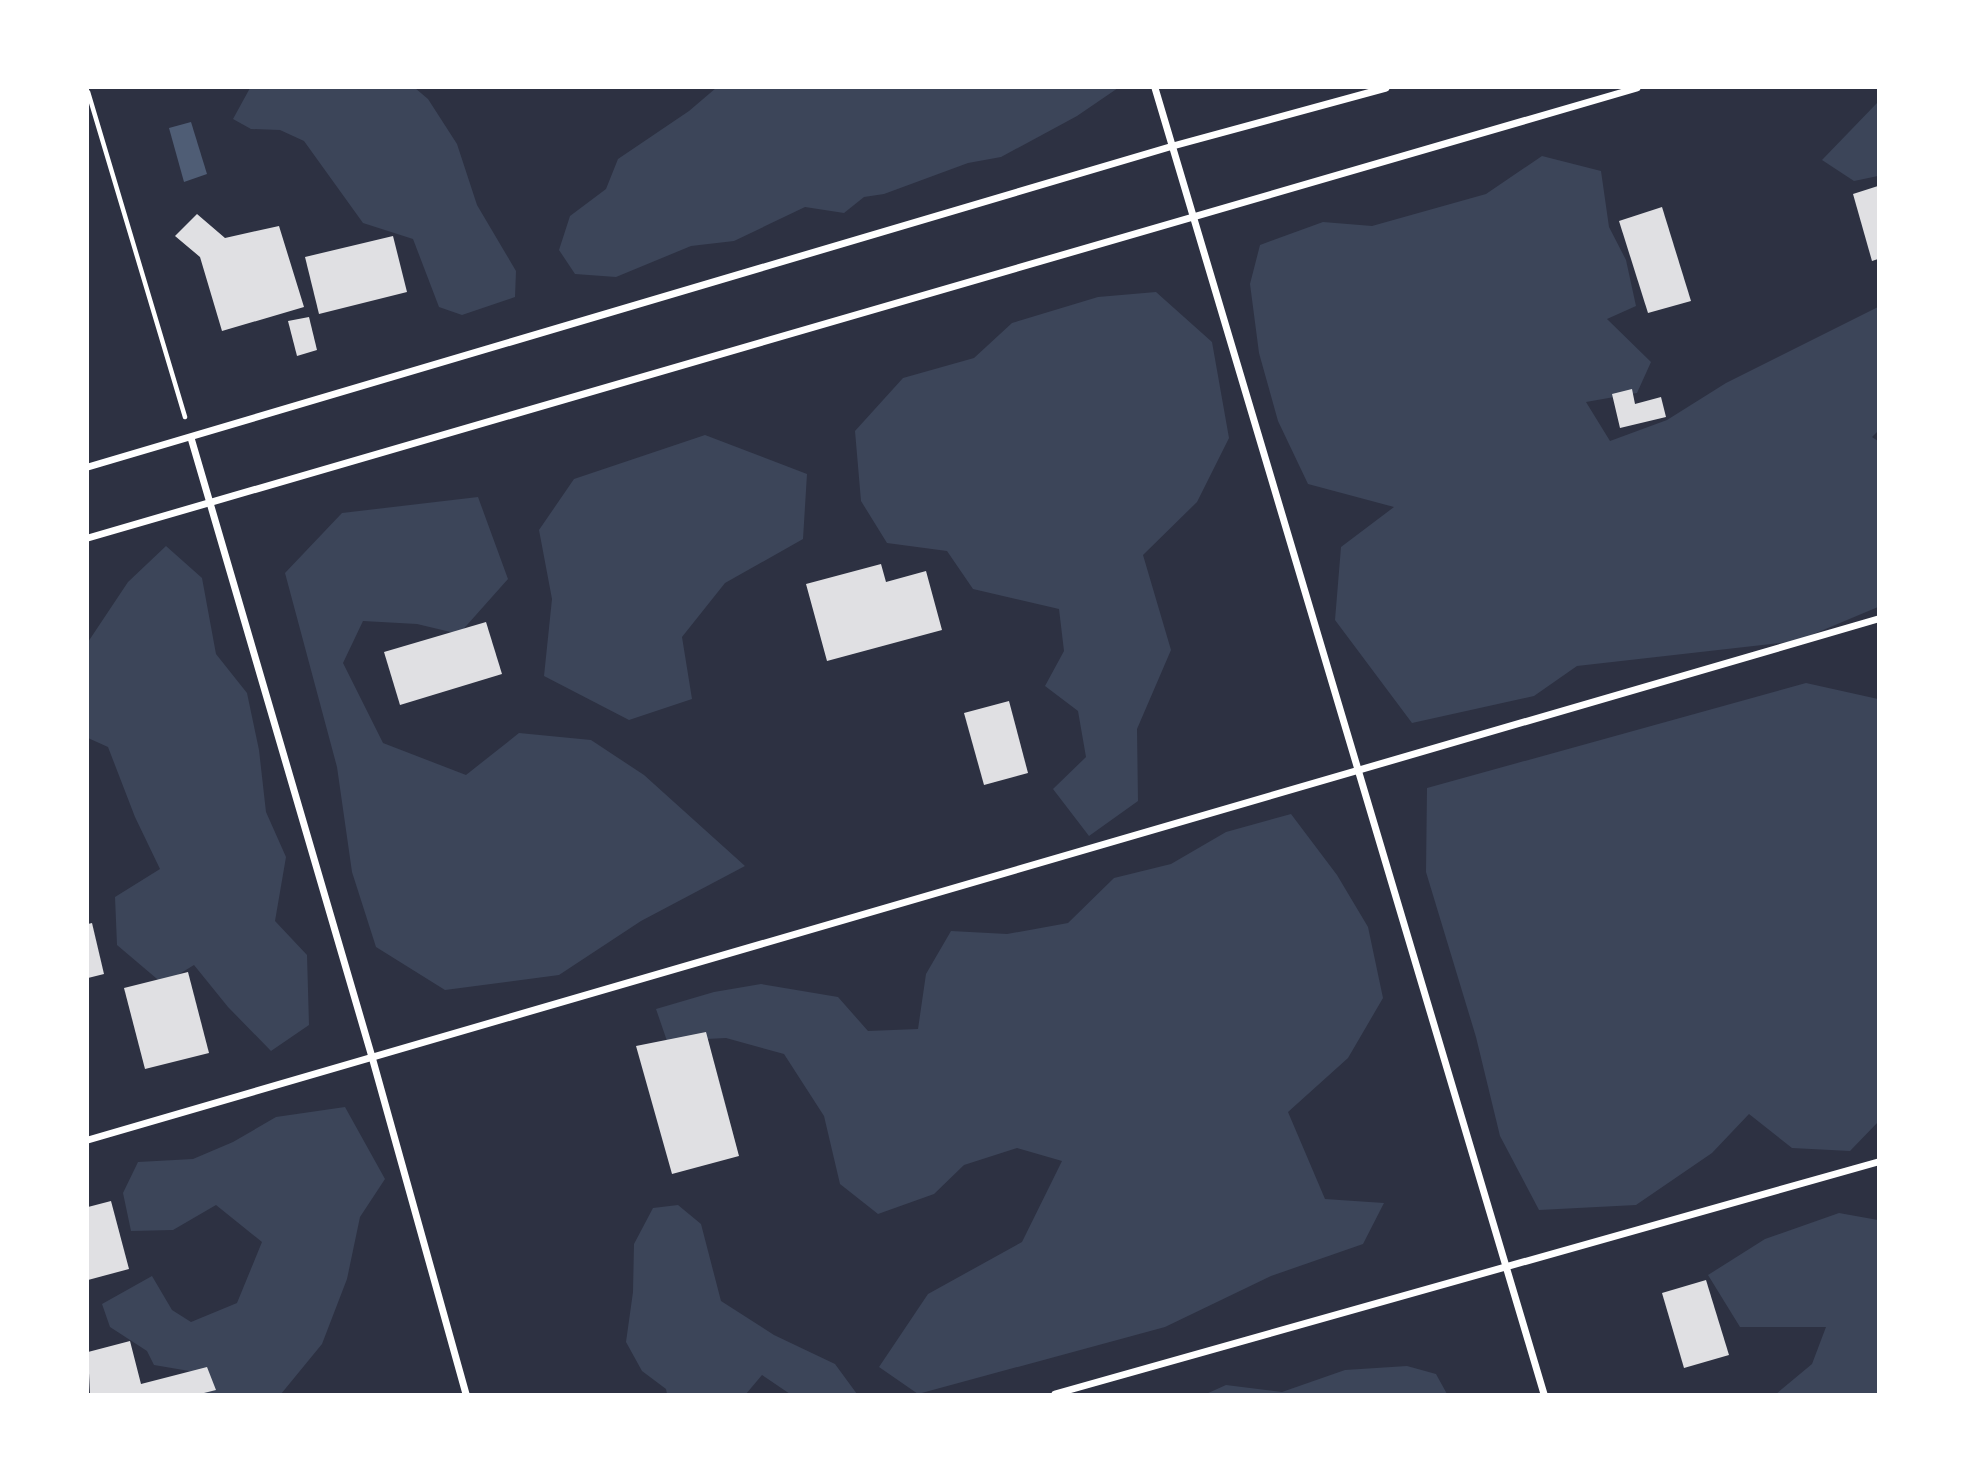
<svg xmlns="http://www.w3.org/2000/svg" width="1966" height="1482" font-family="'PT Sans Narrow',sans-serif">
	<style>
		.green { fill: #3c4559 }
		.water { fill: #4f5d75 }
		.building { fill: #e0e0e3 }
		.lines { fill: none; stroke-linecap: round; stroke-linejoin: round }
		.path { stroke: #fff; stroke-width: 4.5 }
		.minor { stroke: #fff; stroke-width: 7 }
	</style>
	<rect width="100%" height="100%" fill="#2d3142"/>
	<g class="green">
		<polygon points="250,88 415,88 428,99 457,144 477,205 516,271 515,297 462,315 439,307 413,239 363,223 304,141 280,130 251,129 233,119"/>
		<polygon points="716,88 1118,88 1077,116 1001,157 968,163 884,194 864,197 844,213 805,207 734,241 691,246 616,277 575,274 559,250 570,216 606,189 618,159 689,111"/>
		<polygon points="1878,102 1878,176 1854,181 1822,160"/>
		<polygon points="1542,156 1601,171 1609,227 1626,260 1636,306 1607,319 1651,362 1637,393 1586,402 1610,441 1667,420 1726,383 1878,307 1878,431 1872,437 1878,441 1878,607 1797,641 1577,666 1534,696 1412,723 1335,620 1341,547 1394,507 1308,484 1278,421 1259,353 1250,284 1260,245 1323,222 1372,226 1486,194"/>
		<polygon points="1156,292 1212,342 1229,438 1197,502 1143,555 1171,650 1137,729 1138,801 1089,836 1053,789 1086,757 1078,711 1045,686 1064,651 1059,609 973,589 947,551 887,543 861,501 855,431 903,378 974,358 1012,323 1098,297"/>
		<polygon points="705,435 807,474 803,539 725,583 682,637 692,699 629,720 544,676 552,599 539,530 574,479"/>
		<polygon points="478,497 508,579 459,634 417,624 363,621 343,663 383,743 466,775 519,733 591,740 644,775 745,866 641,921 559,975 445,990 376,947 352,872 337,767 285,573 342,513"/>
		<polygon points="166,546 202,578 216,654 247,693 259,750 266,812 286,857 275,921 307,955 309,1025 271,1051 228,1007 194,965 163,984 117,945 115,897 160,869 135,817 108,747 88,738 88,642 128,582"/>
		<polygon points="1806,683 1878,699 1878,1122 1850,1151 1792,1148 1749,1114 1712,1153 1636,1205 1539,1210 1500,1136 1476,1037 1426,872 1427,788"/>
		<polygon points="1291,814 1337,875 1368,927 1383,998 1348,1058 1288,1112 1325,1199 1384,1203 1363,1244 1271,1276 1165,1327 918,1394 879,1367 928,1294 1022,1242 1062,1161 1017,1148 964,1165 934,1194 878,1214 840,1184 824,1116 784,1054 726,1038 667,1041 656,1009 714,992 761,984 838,997 868,1031 918,1029 926,974 951,931 1007,934 1068,923 1114,878 1171,864 1226,832"/>
		<polygon points="345,1107 385,1179 360,1217 347,1279 322,1344 281,1394 194,1394 201,1373 154,1365 147,1351 110,1327 102,1304 152,1276 172,1310 191,1322 237,1303 262,1242 216,1205 173,1230 131,1231 123,1193 138,1162 193,1159 233,1142 276,1117"/>
		<polygon points="678,1205 701,1224 721,1301 774,1335 835,1364 857,1394 790,1394 762,1375 746,1394 667,1394 666,1389 642,1371 626,1342 633,1292 634,1244 653,1208"/>
		<polygon points="1839,1213 1878,1220 1878,1394 1776,1394 1812,1364 1826,1327 1740,1327 1708,1275 1765,1239"/>
		<polygon points="1407,1366 1436,1374 1447,1394 1206,1394 1226,1385 1282,1392 1345,1370"/>
	</g>
	<polygon class="water" points="191,122 207,174 184,182 169,128"/>
	<g class="building">
		<polygon points="1878,186 1878,259 1872,261 1853,194"/>
		<polygon points="1662,207 1691,301 1648,313 1619,221"/>
		<polygon points="197,214 225,238 279,226 304,307 222,331 200,257 175,236"/>
		<polygon points="393,236 407,292 319,314 305,257"/>
		<polygon points="309,317 317,350 297,356 288,321"/>
		<polygon points="1632,389 1635,404 1661,397 1666,417 1620,428 1612,394"/>
		<polygon points="881,564 886,582 926,571 942,630 827,661 806,584"/>
		<polygon points="486,622 502,674 400,705 384,652"/>
		<polygon points="1009,701 1028,773 984,785 964,713"/>
		<polygon points="92,923 104,974 88,978 88,924"/>
		<polygon points="188,972 209,1053 145,1069 124,988"/>
		<polygon points="706,1032 739,1156 672,1174 636,1046"/>
		<polygon points="111,1201 129,1269 88,1280 88,1207"/>
		<polygon points="1706,1280 1729,1355 1684,1368 1662,1293"/>
		<polygon points="130,1341 141,1384 207,1367 216,1390 200,1394 90,1394 88,1352"/>
	</g>
	<g class="lines">
		<polyline class="path" points="88,92 185,417"/>
		<g class="minor">
			<polyline points="1155,88 1544,1394"/>
			<polyline points="191,438 372,1057 466,1394"/>
			<polyline points="88,467 1173,146 1386,88"/>
			<polyline points="88,538 1637,88"/>
			<polyline points="88,1140 1878,619"/>
			<polyline points="1055,1394 1878,1162"/>
		</g>
	</g>
	<rect width="1966" height="1482" fill="none" stroke="#ffffff" stroke-width="178"/>
</svg>
